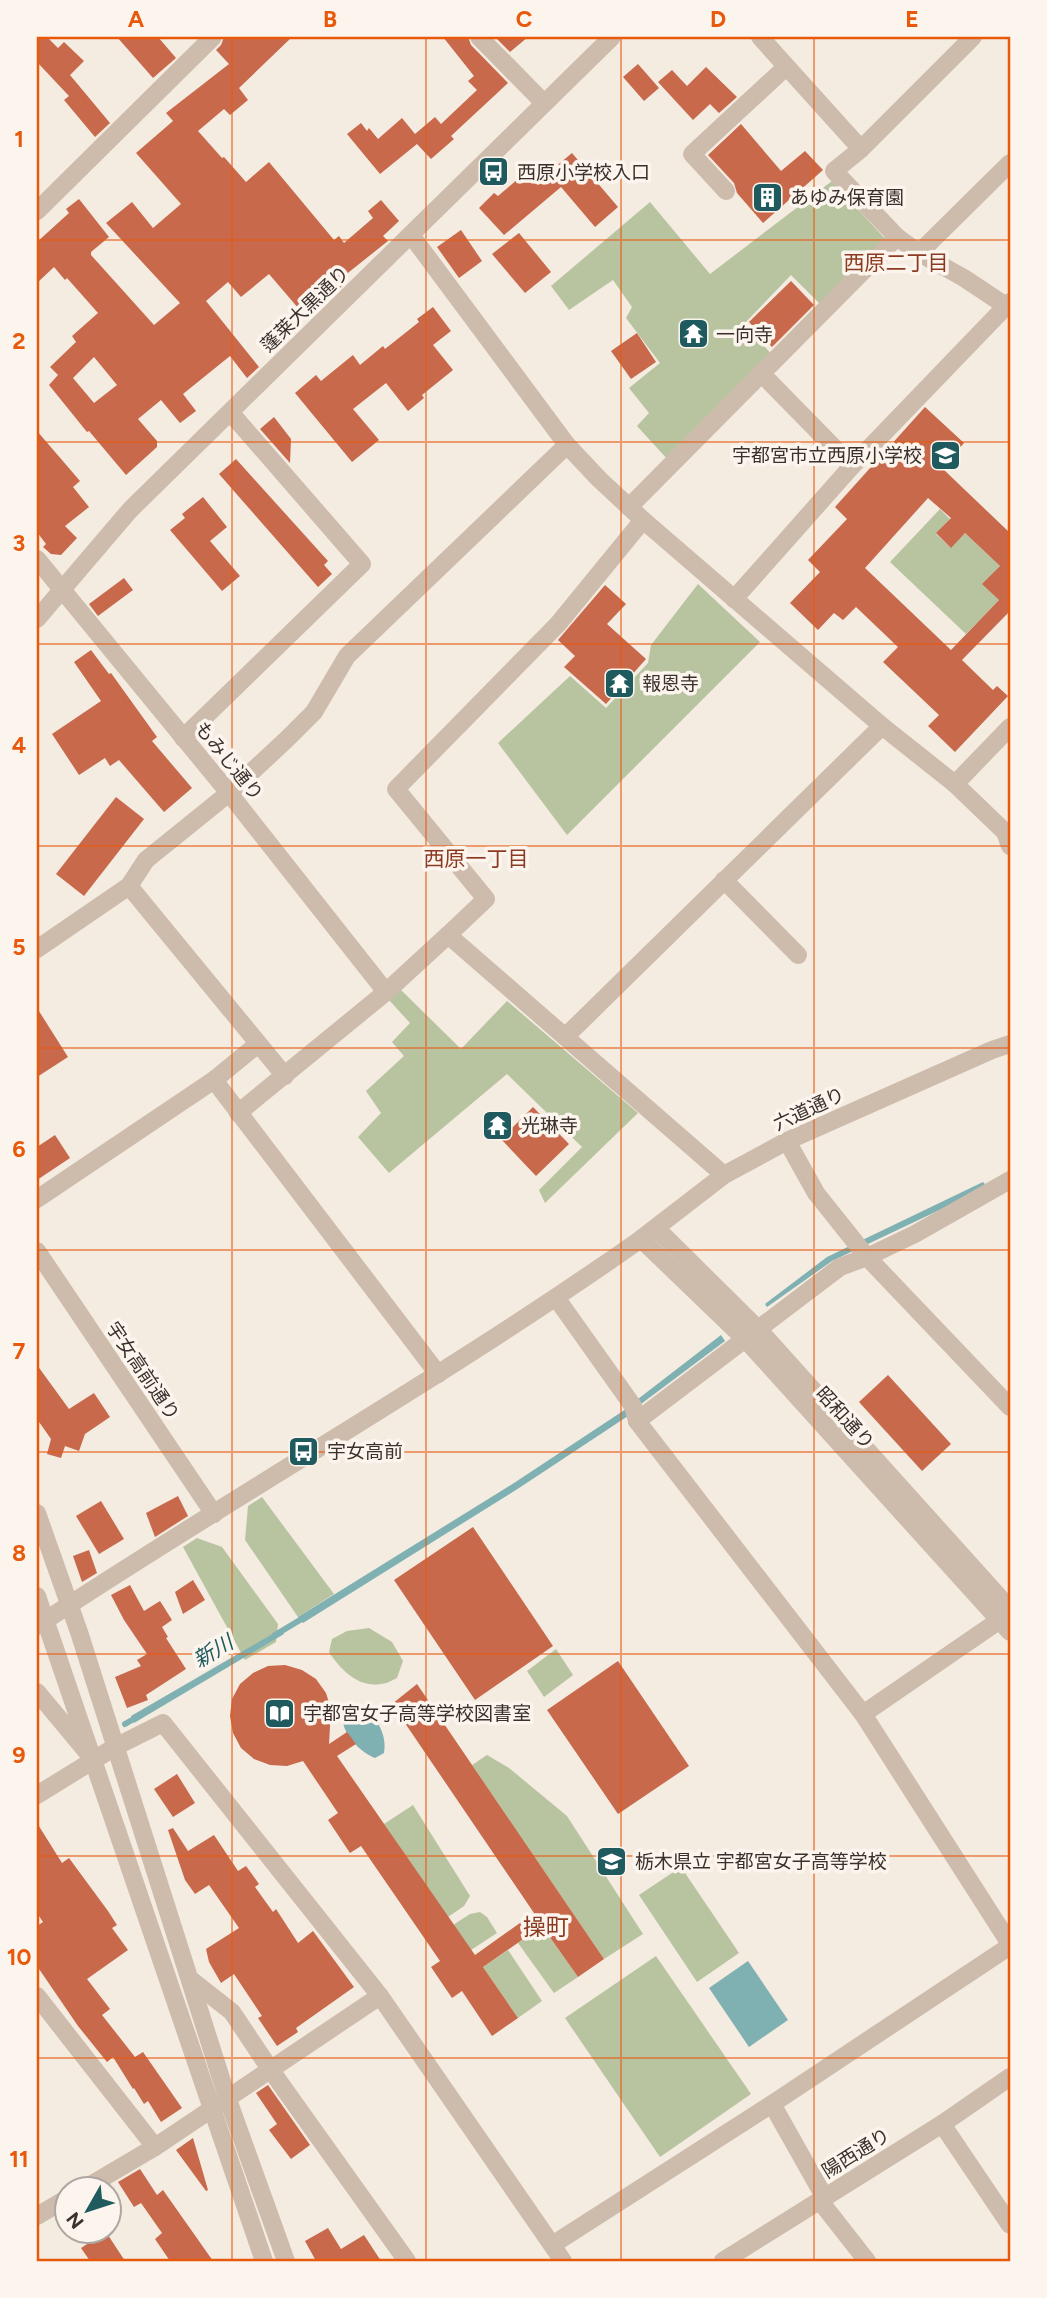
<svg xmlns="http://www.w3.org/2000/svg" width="1047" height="2298" font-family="Figtree,'Noto Sans JP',sans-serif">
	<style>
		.green { fill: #b8c4a0 }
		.water { fill: #7fb0b2 }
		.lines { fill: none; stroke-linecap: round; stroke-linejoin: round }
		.stream { stroke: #7fb0b2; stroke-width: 6 }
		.building { fill: #c8694b; fill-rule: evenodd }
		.minor { stroke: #cdbbac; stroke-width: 18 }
		.tertiary { stroke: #cdbbac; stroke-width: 18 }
		.grid { fill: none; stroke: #e8590c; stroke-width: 2; stroke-opacity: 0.55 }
		.labels { text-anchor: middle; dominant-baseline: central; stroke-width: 7; stroke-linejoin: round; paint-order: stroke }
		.poi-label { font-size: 19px; fill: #3b302b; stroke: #fbf5ee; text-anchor: start }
		.street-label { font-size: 19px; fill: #3b302b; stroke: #fbf5ee }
		.neighbourhood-label { font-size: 21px; fill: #8c3b22; stroke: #fbf5ee }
		.water-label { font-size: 21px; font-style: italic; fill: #1f5a5e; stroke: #fbf5ee }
		.quarter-label { font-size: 23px; fill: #8c3b22; stroke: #fbf5ee }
		.neatline { fill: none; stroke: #e8590c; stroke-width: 2.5 }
		.grid-label { font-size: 23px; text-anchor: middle; font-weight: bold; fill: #e8590c }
	</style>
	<rect width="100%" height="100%" fill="#f4ebe1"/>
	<g class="green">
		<polygon points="832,181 889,243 824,308 791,275 744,324 775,358 670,462 637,426 649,413 629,388 660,363 626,318 632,307 613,280 569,310 551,286 650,202 710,274"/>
		<polygon points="940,509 950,519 936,534 950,547 965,533 1000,566 983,584 999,600 966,634 890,562"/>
		<polygon points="698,584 760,642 567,835 498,743 570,676 606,708 648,663 651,645"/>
		<polygon points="401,990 461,1049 507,1001 638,1113 545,1203 539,1190 582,1147 507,1074 389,1173 358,1137 381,1113 366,1091 404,1056 392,1042 410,1023 389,1000"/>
		<polygon points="262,1497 334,1594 298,1617 245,1540 248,1506"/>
		<polygon points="197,1538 222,1547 278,1624 276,1642 245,1660 183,1547"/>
		<path d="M369,1628L392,1642L403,1661L397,1678C393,1680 386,1684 381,1684C358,1688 340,1669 329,1652L332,1639L347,1631Z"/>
		<polygon points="556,1649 573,1675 544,1697 527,1671"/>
		<polygon points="487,1755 509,1768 567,1816 643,1934 604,1959 472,1765"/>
		<polygon points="413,1805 470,1896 464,1906 448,1917 384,1824"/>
		<polygon points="681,1867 739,1953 697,1982 639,1895"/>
		<polygon points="480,1912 487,1917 497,1933 471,1950 453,1925 470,1914"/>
		<polygon points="542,1926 578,1977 554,1993 518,1943"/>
		<polygon points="508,1950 542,2001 518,2018 483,1967"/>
		<polygon points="656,1956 751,2094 660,2157 565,2018"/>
	</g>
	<g class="water">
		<polygon points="983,1182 988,1187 832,1261 767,1307 765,1304 827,1257"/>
		<polygon points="721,1335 725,1341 641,1404 638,1399"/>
		<polygon points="626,1409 628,1416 519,1488 303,1623 298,1617 514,1483"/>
		<polygon points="281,1629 284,1634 134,1723 131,1716"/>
		<path d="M347,1704C370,1706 388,1729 384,1753L375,1758C357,1751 332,1724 347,1704Z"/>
		<polygon points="748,1961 788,2020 749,2047 709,1988"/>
	</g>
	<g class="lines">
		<g class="stream">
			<polyline points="275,1635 305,1617"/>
			<polyline points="125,1724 139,1716"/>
		</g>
	</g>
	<g class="building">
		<polygon points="37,37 47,37 58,48 64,42 84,61 70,75 110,123 95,137 64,100 69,96 37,62"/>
		<polygon points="117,37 158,37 176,58 153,78"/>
		<path d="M224,37H292L239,88L248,100L230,115L224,109L198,131L222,158L224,157L246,182L269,162L334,240L339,236L344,243L373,218L368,211L381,200L399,221L383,236L388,241L344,276L347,281L330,298L322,289L299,309L269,274L241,297L228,282L206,301L259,367L247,378L230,356L183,394L196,411L180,423L161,400L138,419L157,441V447L126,475L89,431L87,432L49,385L58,375L50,367L76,342L72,336L98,313L67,278L65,280L54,267L37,283V242L69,213L66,209L79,199L109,237L91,252V255L154,325L180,303L106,223L132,202L153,228L181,204L136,153L173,121L166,113L229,64L216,50L221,45ZM94,357L117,385L94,403L73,378Z"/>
		<polygon points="443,37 468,37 471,45 508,83 451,136 454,139 431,159 417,144 380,174 347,134 361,123 367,131 369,128 378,139 402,118 415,134 435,117 441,124 477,90 468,81 474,76"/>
		<polygon points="495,37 528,37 510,52"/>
		<polygon points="638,64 659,88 644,101 623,77"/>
		<polygon points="706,67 737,97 719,113 710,104 693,120 658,82 672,70 687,86"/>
		<polygon points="741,124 781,171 805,151 823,170 763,223 737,193 734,183 708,155"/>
		<polygon points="572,153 618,207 595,227 561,187 504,235 479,208 494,193 498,196 526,172 536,183"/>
		<polygon points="461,230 482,261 459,278 437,247"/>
		<polygon points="519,233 551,272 525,293 492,254"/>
		<polygon points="791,281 814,305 772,347 749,322"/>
		<polygon points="433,307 451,331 433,345 453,370 422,395 424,398 408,411 386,383 353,409 379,440 352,462 295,393 316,375 321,381 353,355 360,365 383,346 385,349 419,322 417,319"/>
		<polygon points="637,333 656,362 631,379 611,351"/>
		<path d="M925,407L964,443L942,468L1010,533V611L962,660L993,690L997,686L1008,696L955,752L928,726L939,715L883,662L898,647L856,607L843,620L834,613L818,630L790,603L820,572L808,560L847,519L835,507ZM928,498L951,518L936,533L951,548L965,533L1000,566L982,584L999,600L951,650L865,568Z"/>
		<polygon points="274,417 291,439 290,463 260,429"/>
		<polygon points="37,431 80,481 73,487 89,507 65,526 77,538 61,555 51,554 43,547 46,544 37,532"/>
		<polygon points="236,459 328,561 324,565 332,574 318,587 219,474"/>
		<polygon points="203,497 227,527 210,541 240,576 222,591 170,530 185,518 182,514"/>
		<polygon points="124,578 133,590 98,616 89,604"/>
		<polygon points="605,585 626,604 607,624 646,659 606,704 564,667 575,656 558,640"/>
		<polygon points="91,650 109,674 111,673 157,737 152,741 192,788 164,812 119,760 110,766 105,758 79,775 52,734 101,701 74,662"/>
		<polygon points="116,797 144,819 84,896 56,874"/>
		<polygon points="37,1008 68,1057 37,1077"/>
		<polygon points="533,1107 569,1144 536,1176 501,1139"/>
		<polygon points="55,1135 70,1158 37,1180 37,1147"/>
		<polygon points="37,1365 69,1409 94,1393 110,1417 85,1434 79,1451 65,1446 61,1458 47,1454 51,1439 37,1419"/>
		<polygon points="888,1375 951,1444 922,1471 859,1402"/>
		<polygon points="178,1496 188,1516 155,1537 146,1513"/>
		<polygon points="101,1501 124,1539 99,1554 76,1516"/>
		<polygon points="473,1527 553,1646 475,1700 394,1580"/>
		<polygon points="89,1550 97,1573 82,1582 73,1556"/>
		<polygon points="193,1580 205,1600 183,1614 175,1592"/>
		<polygon points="130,1585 144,1611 160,1601 172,1620 162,1627 168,1637 166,1638 186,1669 146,1695 148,1700 127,1708 115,1677 141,1666 137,1660 147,1654 124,1620 111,1595"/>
		<polygon points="618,1661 689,1766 618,1814 547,1710"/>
		<polygon points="285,1665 302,1670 316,1679 326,1693 331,1709 329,1744 347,1732 356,1744 337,1756 475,1955 534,1913 392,1704 417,1684 604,1959 578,1977 542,1926 483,1967 518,2018 492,2036 462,1991 452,1998 431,1967 440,1961 361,1846 350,1853 328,1820 338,1813 303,1761 287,1766 270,1765 254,1759 241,1748 233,1733 230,1716 232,1699 240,1684 253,1673 268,1666"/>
		<polygon points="177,1774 195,1803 173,1817 154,1789"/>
		<polygon points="37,1823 62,1863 69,1858 108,1911 117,1925 112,1928 128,1950 87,1979 110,2009 102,2015 135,2057 143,2052 182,2108 161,2122 148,2101 144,2104 134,2088 133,2089 113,2057 107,2062 78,2026 37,1966 37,1926 43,1922 37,1913"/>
		<polygon points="173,1828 188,1851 214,1835 238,1871 246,1866 259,1884 255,1887 273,1912 276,1909 298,1943 313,1931 354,1987 296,2028 298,2032 277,2046 258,2018 262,2016 234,1974 221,1983 209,1962 206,1949 239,1928 209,1885 195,1894 185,1880 168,1830"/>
		<polygon points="268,2085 310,2145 291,2159 269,2130 277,2124 256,2093"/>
		<polygon points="193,2138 208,2190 206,2191 176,2150"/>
		<polygon points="140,2169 157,2195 163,2190 213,2261 170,2261 155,2239 162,2233 141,2203 134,2207 118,2182"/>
		<polygon points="328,2228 341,2249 364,2235 381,2261 316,2261 305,2241"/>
		<polygon points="106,2232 125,2261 90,2261 81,2248"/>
	</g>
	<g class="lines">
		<g class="minor">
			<polyline points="479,37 544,103"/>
			<polyline points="861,149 973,37"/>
			<polyline points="726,191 692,154 786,67"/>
			<polyline points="37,211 213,37"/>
			<polyline points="411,235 567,445 599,479 643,520 882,726 955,784 1005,832 1010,846"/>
			<polyline points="897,237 919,253 964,278 1006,306"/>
			<polyline points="919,253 1010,163"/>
			<polyline points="761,373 852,466"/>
			<polyline points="629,507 897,237 834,171 861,149 760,37"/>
			<polyline points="37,559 229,793 386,992"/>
			<polyline points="734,599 852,466 1010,302"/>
			<polyline points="183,738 362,564 230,412"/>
			<polyline points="724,880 798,955"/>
			<polyline points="129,886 285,1076"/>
			<polyline points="448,935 486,899 396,789 558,624 643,520"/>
			<polyline points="37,949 129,886 146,860 229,793 287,739 314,712 347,656 567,445"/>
			<polyline points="565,1037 882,726"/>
			<polyline points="214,1080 258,1044"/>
			<polyline points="238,1113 386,992 448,935 724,1175"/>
			<polyline points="787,1141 816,1193 867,1257 1010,1407"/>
			<polyline points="1010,1180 915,1234 867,1257 840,1267 637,1421 863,1714 1010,1944"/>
			<polyline points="37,1199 214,1080 438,1374"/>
			<polyline points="37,1251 214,1514"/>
			<polyline points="557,1299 633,1406 637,1421"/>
			<path d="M37,1626C236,1494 445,1377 641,1239"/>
			<polyline points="37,1692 92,1758"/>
			<polyline points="863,1714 1010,1613"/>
			<polyline points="37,1795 115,1747 163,1723 380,1996 563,2261"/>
			<polyline points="190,1979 232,2012 270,2069 407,2261"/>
			<polyline points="37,1996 155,2147"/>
			<polyline points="772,2104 825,2198"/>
			<polyline points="942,2124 1010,2225"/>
			<polyline points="82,2190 155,2147 380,1996"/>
			<polyline points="820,2201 867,2261"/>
			<polyline points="37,2216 66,2199"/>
			<polyline points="552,2245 772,2104 1010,1946"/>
		</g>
		<g class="tertiary">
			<polyline points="37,619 130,510 612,37"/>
			<polyline points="955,784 1010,727"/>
			<polyline points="1010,1044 992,1050 787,1141 724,1175 641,1239 746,1340 1010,1632"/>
			<polyline points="656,1228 759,1330 1010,1609"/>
			<polyline points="37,1513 79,1632 227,2097 286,2261"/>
			<polyline points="37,1596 264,2261"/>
			<polyline points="723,2261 942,2124 1010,2077"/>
		</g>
	</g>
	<path class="grid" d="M232,37V2261M426,37V2261M621,37V2261M814,37V2261M37,240H1010M37,442H1010M37,644H1010M37,846H1010M37,1048H1010M37,1250H1010M37,1452H1010M37,1654H1010M37,1856H1010M37,2058H1010"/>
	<defs>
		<symbol id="bus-square" viewBox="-11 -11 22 22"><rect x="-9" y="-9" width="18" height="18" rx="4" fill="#1f5a5e" stroke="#fbf5ee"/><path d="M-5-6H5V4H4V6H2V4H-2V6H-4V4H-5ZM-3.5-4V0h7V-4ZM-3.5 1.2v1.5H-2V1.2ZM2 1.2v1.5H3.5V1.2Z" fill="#fff"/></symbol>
		<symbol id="building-square" viewBox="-11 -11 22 22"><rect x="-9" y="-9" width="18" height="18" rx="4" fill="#1f5a5e" stroke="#fbf5ee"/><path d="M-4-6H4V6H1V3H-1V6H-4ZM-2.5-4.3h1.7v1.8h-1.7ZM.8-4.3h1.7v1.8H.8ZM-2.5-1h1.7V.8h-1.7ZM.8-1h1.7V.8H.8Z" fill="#fff"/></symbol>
		<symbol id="temple-square" viewBox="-11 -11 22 22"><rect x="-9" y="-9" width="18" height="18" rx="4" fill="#1f5a5e" stroke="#fbf5ee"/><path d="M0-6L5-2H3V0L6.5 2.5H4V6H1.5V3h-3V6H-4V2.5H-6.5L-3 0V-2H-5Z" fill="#fff"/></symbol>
		<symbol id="school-square" viewBox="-11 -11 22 22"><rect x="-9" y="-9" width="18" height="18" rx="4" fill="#1f5a5e" stroke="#fbf5ee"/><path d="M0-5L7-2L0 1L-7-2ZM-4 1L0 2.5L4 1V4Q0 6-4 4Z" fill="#fff"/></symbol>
		<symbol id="library-square" viewBox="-11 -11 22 22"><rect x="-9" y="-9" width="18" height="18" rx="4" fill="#1f5a5e" stroke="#fbf5ee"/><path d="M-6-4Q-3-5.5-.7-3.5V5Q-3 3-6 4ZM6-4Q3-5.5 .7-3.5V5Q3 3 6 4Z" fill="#fff"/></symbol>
	</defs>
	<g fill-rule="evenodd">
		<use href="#bus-square" x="476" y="154" width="35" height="35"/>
		<use href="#building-square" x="750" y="180" width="35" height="35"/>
		<use href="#temple-square" x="676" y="316" width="35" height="35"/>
		<use href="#school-square" x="928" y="438" width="35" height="35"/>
		<use href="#temple-square" x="602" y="666" width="35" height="35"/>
		<use href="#temple-square" x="480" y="1108" width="35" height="35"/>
		<use href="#bus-square" x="286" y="1434" width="35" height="35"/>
		<use href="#library-square" x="262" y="1696" width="35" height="35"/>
		<use href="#school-square" x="594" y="1844" width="35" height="35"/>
	</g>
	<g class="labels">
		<g class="poi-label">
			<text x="517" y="172">西原小学校入口</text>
			<text x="790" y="197">あゆみ保育園</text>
			<text x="716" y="334">一向寺</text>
			<text x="922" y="455" text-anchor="end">宇都宮市立西原小学校</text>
			<text x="642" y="683">報恩寺</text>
			<text x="521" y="1125">光琳寺</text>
			<text x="327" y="1451">宇女高前</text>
			<text x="303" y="1713">宇都宮女子高等学校図書室</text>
			<text x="635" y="1861">栃木県立 宇都宮女子高等学校</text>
		</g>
		<g class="street-label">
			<text transform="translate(305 309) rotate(-44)">蓬莱大黒通り</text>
			<text transform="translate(229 761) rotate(51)">もみじ通り</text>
			<text transform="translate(809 1109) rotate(-25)">六道通り</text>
			<text transform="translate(143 1371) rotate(56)">宇女高前通り</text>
			<text transform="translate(845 1418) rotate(48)">昭和通り</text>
			<text transform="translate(856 2153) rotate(-32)">陽西通り</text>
		</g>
		<g class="neighbourhood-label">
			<text x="896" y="262">西原二丁目</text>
			<text x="476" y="858">西原一丁目</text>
		</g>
		<g class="water-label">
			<text transform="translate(213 1651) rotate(-31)">新川</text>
		</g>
		<g class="quarter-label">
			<text x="546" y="1927">操町</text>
		</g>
	</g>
	<rect width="1047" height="2298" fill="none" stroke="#fbf5ee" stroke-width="77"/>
	<g transform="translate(88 2210) rotate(231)"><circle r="33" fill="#fbf5ee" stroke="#aea6a0" stroke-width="2"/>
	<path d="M0-5L12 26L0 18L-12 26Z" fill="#1f5a5e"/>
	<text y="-10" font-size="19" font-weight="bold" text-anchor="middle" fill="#3b302b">N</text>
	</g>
	<rect x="38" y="38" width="971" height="2222" class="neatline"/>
	<g class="grid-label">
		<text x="136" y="27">A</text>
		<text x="330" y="27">B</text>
		<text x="524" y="27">C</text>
		<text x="718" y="27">D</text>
		<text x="912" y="27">E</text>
		<text x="19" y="147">1</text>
		<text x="19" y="349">2</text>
		<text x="19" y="551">3</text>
		<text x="19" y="753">4</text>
		<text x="19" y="955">5</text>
		<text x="19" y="1157">6</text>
		<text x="19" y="1359">7</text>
		<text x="19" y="1561">8</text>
		<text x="19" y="1763">9</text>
		<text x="19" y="1965">10</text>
		<text x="19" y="2167">11</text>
	</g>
</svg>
